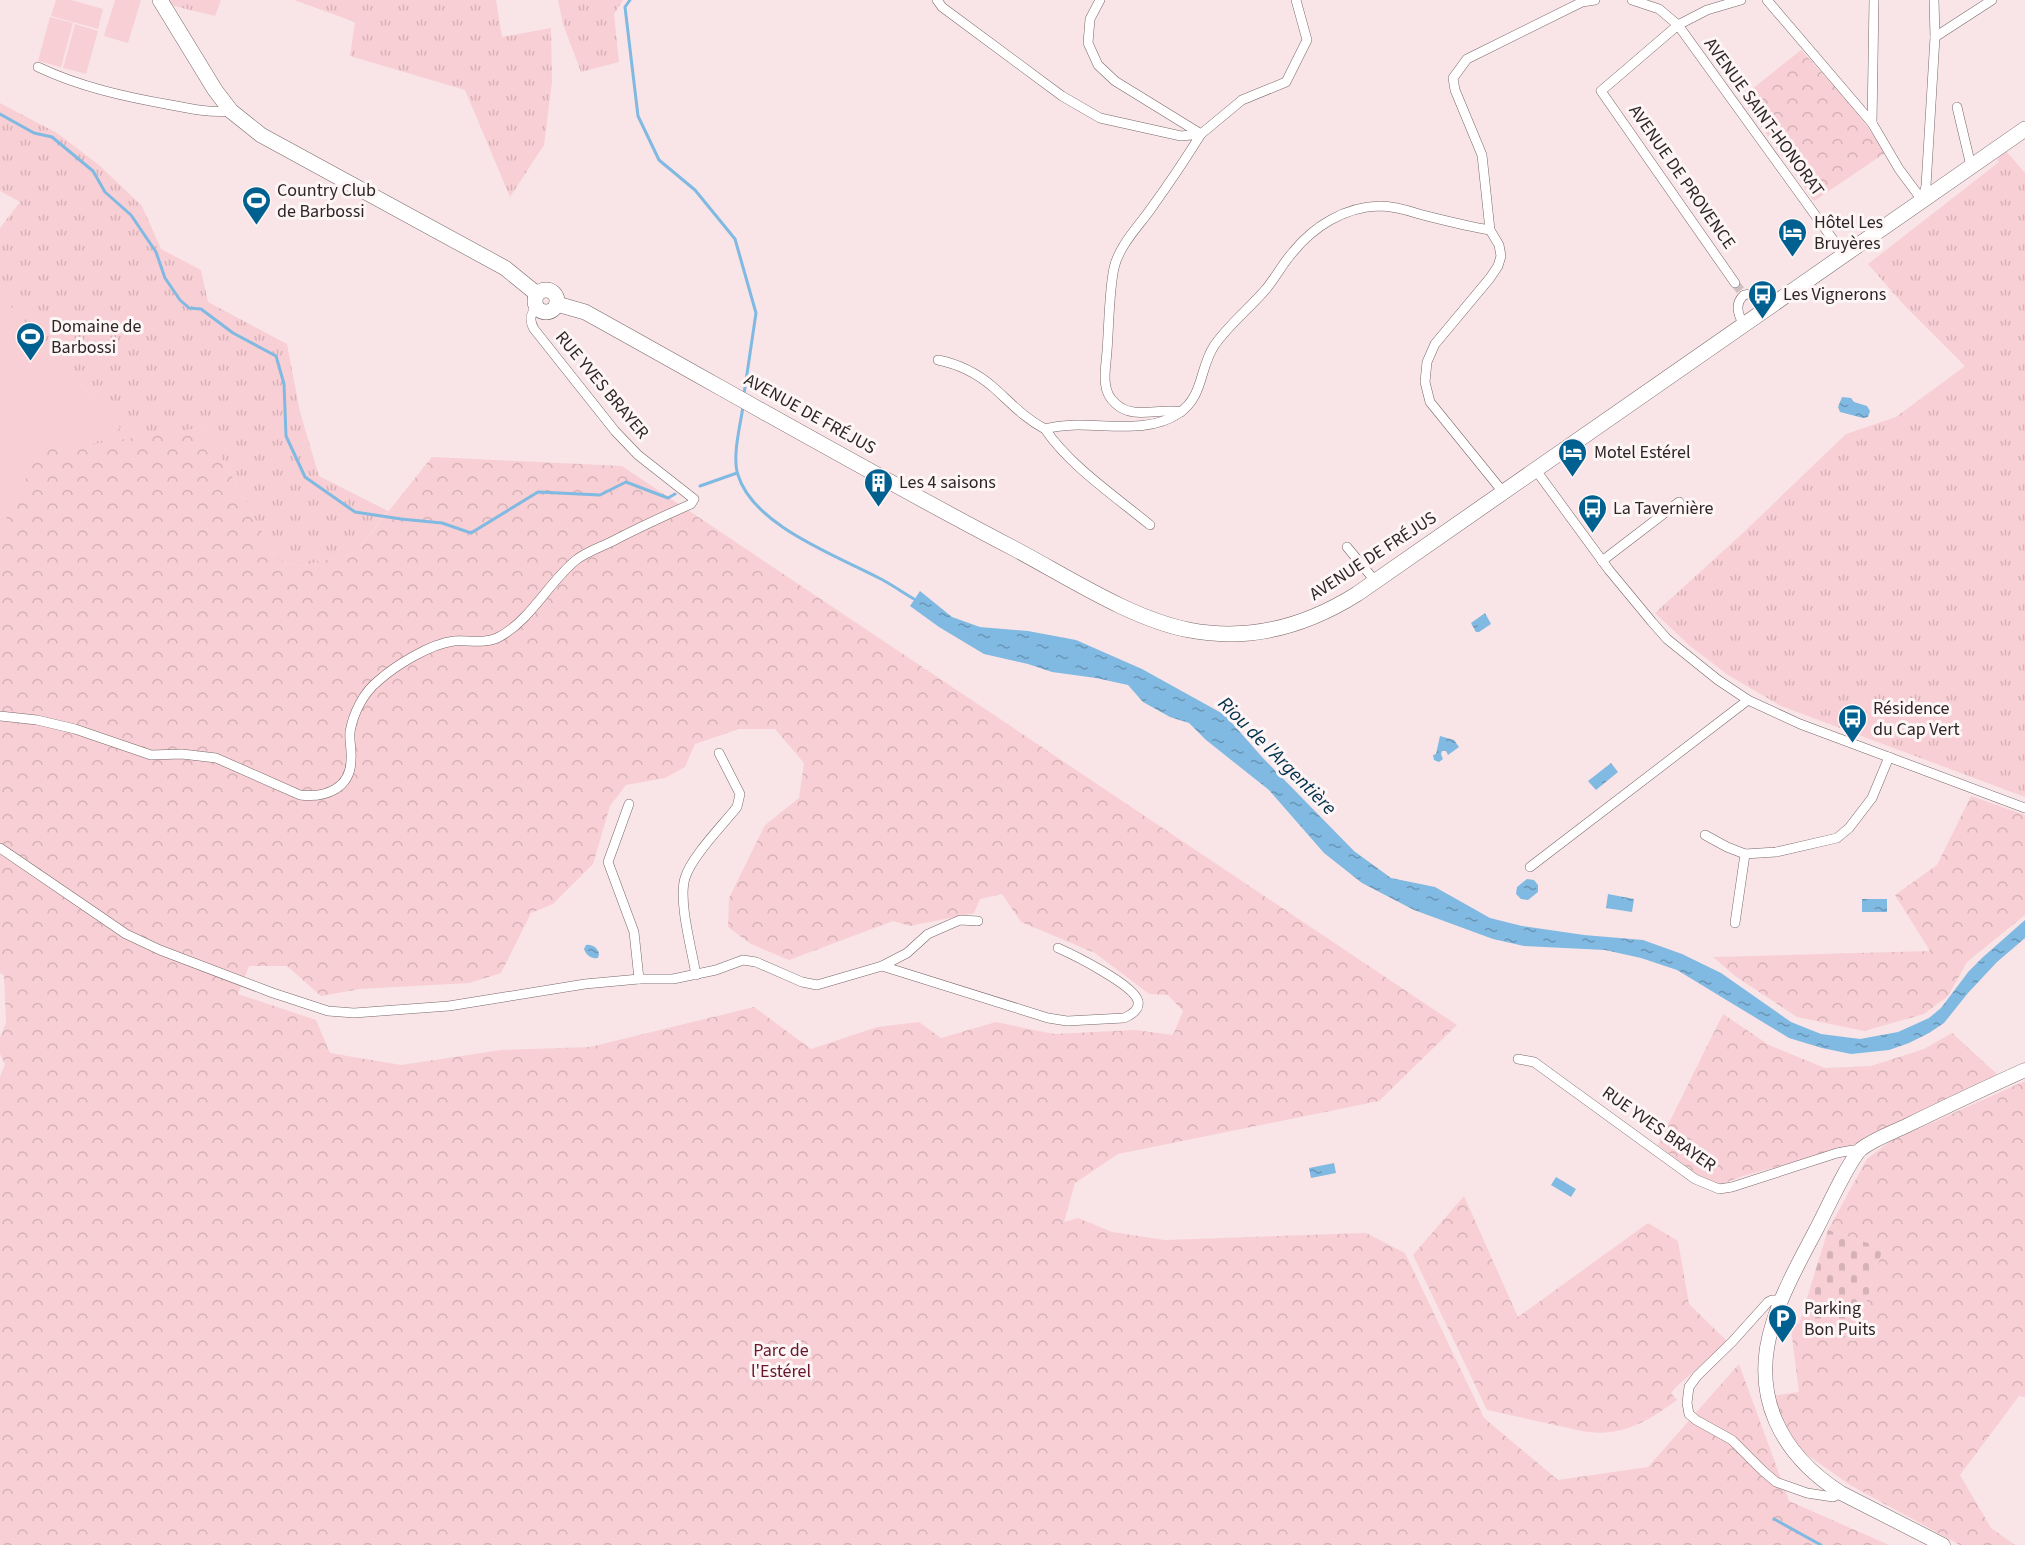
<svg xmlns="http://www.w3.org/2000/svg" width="2025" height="1545" font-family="'Source Sans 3',sans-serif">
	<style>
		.grass { fill: url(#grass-tufts) }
		.forest { fill: url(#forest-crowns); fill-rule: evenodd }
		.cemetery { fill: url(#cemetery-stones) }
		.pitch { fill: #f8cfd4 }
		.water { fill: url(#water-ripples) }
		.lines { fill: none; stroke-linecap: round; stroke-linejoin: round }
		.stream { stroke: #80b9e1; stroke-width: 3 }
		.minor-tunnel { stroke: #d0bfc1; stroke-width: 9; stroke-dasharray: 9 4.5; stroke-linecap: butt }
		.minor-casing { stroke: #786769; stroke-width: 10 }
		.secondary-casing { stroke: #786769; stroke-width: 15 }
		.primary-casing { stroke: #786769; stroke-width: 16 }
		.minor { stroke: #fff; stroke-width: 9 }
		.secondary { stroke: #fff; stroke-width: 14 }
		.primary { stroke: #fff; stroke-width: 15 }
		.labels { text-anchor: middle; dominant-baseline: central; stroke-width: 6; stroke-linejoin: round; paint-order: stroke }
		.street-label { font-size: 18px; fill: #2d2627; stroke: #fdf5f6 }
		.poi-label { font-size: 18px; fill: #2d2627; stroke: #fdf5f6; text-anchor: start }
		.park-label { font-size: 18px; fill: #67162c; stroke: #fdf5f6 }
		.water-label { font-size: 20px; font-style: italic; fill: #00304b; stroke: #fdf5f6 }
	</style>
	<defs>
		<pattern id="grass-tufts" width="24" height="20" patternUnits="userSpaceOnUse" patternTransform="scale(1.5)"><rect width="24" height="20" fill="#f8cfd4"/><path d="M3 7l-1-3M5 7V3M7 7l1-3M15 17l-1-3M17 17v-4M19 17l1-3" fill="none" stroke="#d5b2b6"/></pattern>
		<pattern id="forest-crowns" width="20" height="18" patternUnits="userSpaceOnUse" patternTransform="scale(1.5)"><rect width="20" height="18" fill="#f8cfd4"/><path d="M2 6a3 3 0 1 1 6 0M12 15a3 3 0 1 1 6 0" fill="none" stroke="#d5b2b6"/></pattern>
		<pattern id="cemetery-stones" width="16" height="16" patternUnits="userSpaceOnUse" patternTransform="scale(1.5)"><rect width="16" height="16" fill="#f8cfd4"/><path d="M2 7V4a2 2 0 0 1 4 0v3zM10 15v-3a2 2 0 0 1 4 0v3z" fill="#d5b2b6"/></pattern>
		<pattern id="water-ripples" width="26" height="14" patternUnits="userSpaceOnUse" patternTransform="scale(1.5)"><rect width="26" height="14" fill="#80b9e1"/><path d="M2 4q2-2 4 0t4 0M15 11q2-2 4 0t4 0" fill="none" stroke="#6996b6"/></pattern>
	</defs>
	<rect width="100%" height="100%" fill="#f9e5e7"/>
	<g class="grass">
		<polygon points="169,0 221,0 215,16 174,6"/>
		<polygon points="294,0 496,0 502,37 551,28 552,82 544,145 510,197 465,90 350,56 355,22"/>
		<polygon points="558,0 623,0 614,14 619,62 581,72 563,24"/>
		<polygon points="0,103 57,133 99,165 142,206 161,249 201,270 208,302 287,344 300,412 319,476 388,511 355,553 301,566 278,561 205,427 83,449 120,428 0,295 0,228 20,202 0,191"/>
		<polygon points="2006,151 2025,173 2025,797 1781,706 1728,675 1690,646 1655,613 1744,532 1846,434 1896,417 1965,366 1904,305 1868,264 1999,162 1997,159"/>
	</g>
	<g class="forest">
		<path d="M1801,50C1831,83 1862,115 1885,153L1814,201L1741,98Z"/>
		<path d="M205,427L278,561L301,566L355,553L432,457L622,466L1457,1025L1379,1101L1118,1154L1075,1183L1064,1222L1078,1218L1112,1232L1165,1240L1366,1233L1405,1253L1484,1418L1558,1480L1648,1467L1739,1364L1789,1501L1889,1545H0V1077L5,1064L0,1054V1037L6,1023L4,976L0,973V529L47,436L92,444ZM739,729H775L804,763L799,798L765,825L729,898L728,927L751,944L789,960L893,921L910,926L974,913L980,899L1002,894L1021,922L1095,953L1149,994L1168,995L1183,1011L1173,1035L1135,1030L1054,1034L996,1022L941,1038L919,1022L877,1027L811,1049L754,1007L590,1047L501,1050L401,1065L330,1053L316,1020L238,994L249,966H287L321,996L360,989L469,983L501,973L531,913L553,904L593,864L610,806L626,785L665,778L685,767L695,744Z"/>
		<polygon points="1971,796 2025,815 2025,915 1967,962 1948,996 1924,1014 1864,1031 1797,1017 1735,976 1713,957 1930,951 1895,895 1937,865"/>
		<polygon points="1723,1014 1769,1045 1825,1068 1871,1066 1924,1049 1952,1033 1998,1075 1851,1147 1743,1176 1719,1185 1695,1173 1658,1145"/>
		<polygon points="2025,1081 2025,1397 2019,1396 1960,1475 1991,1528 2015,1545 1960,1545 1850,1485 1799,1449 1779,1418 1772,1396 1799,1392 1790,1321 1854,1341 1883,1248 1828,1230 1867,1159 1889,1142"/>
		<path d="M1464,1196L1518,1317L1648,1223L1678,1241L1689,1304L1728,1342L1676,1387L1671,1393L1677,1400C1647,1422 1620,1438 1582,1431L1487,1410L1413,1255Z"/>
	</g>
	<polygon class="cemetery" points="1828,1230 1883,1248 1854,1341 1799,1324"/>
	<g class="pitch">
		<polygon points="56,0 71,0 103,9 98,29 51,16"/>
		<polygon points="115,0 141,0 128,43 104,36"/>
		<polygon points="50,17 73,23 61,67 38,61"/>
		<polygon points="75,24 98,31 86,74 63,68"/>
		<polygon points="0,295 120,428 83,449 47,436 0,531"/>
	</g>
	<g class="water">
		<polygon points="1842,397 1851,398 1854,402 1867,406 1870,411 1868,417 1863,418 1840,412 1838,407"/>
		<polygon points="920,591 952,617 980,627 1028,631 1076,640 1142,669 1225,715 1262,757 1354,851 1391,878 1435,887 1490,918 1522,926 1584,935 1643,940 1682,954 1721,973 1791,1022 1821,1034 1860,1039 1898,1032 1929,1018 1941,1008 1969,971 1982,958 2025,920 2025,938 1997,962 1968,993 1944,1023 1929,1033 1909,1043 1889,1050 1851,1054 1822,1048 1789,1038 1677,970 1641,958 1605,950 1524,946 1493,939 1414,910 1362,883 1324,853 1269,790 1206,740 1189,723 1170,717 1143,702 1128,685 1096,678 1052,672 1028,664 984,654 939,627 910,606"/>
		<polygon points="1485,613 1491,624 1479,632 1476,632 1471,623"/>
		<polygon points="1440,736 1454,740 1459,747 1448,755 1446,751 1442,751 1441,754 1443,759 1439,762 1434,760 1433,755 1436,754"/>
		<polygon points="1611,763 1618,772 1596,790 1588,781"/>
		<polygon points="1527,879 1534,880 1538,885 1538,892 1528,900 1521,899 1516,894 1517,887"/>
		<polygon points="1608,894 1634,899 1632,912 1606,908"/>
		<rect x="1862" y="899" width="25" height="13"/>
		<path d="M586,945C592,944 598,948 599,954L598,958C591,959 586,955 584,949Z"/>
		<polygon points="1334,1163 1336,1173 1311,1178 1309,1168"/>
		<polygon points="1556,1177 1576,1189 1571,1197 1551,1185"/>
	</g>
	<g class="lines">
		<g class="stream">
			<polyline points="630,0 625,7 638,116 659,160 695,190 735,239 756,313 744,394"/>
			<polyline points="0,114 34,133 52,137 93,171 105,192 131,215 156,252 165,278 180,300 189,308 201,309 233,333 276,356 284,384 286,436 305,477 355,512 401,519 442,523 471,533 538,492 600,495 626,482 668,498 675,494"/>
			<path d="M743,407C740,426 732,457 738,475C753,525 835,555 879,578C891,584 902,592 914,599"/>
			<polyline points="700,486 737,473"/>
			<polyline points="1774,1519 1821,1545"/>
		</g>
		<polyline class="minor-tunnel" points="1735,283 1741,291"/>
		<defs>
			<g id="minor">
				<path d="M937,0L942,7L1062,96L1100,118L1181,136L1201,134C1185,160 1168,185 1150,210C1137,228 1119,246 1114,268C1109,291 1109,326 1107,351C1106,368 1100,390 1115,403C1133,421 1159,407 1181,412"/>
				<polyline points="1100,0 1090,19 1088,43 1098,65 1115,81 1201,134 1242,100 1286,82 1307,40 1296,0"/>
				<polyline points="1632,0 1659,9 1678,25 1844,255"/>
				<polyline points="1767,0 1872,123 1899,169 1922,200"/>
				<polyline points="1935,37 1992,0"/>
				<path d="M38,67C80,87 126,97 171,105C191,109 211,113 231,111"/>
				<polyline points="1957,107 1971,166"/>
				<polyline points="1872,123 1874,0"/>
				<polyline points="1922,200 1926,186 1935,37 1934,0"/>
				<polyline points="1735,283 1601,91 1678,25 1707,10 1741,0"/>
				<path d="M1744,325C1738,315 1734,304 1744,295C1756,292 1765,293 1774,303"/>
				<path d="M938,360C958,364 978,374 993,387C1010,402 1024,418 1045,429C1086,417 1142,439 1179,413C1204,396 1199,369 1214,346C1228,325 1250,308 1266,289C1276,277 1283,263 1293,252C1314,226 1345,207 1379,206C1392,206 1407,210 1419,214C1443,220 1466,226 1490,230"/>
				<path d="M1045,429C1069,465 1116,497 1150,525"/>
				<polyline points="1535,469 1609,570 1652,622 1667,639 1718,680 1748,700 1800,724 2025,808"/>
				<polyline points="1503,492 1430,402 1425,382 1427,362 1435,344 1490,278 1498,266 1501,256 1499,245 1490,230 1482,155 1455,90 1453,78 1467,59 1582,2 1595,0"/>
				<polyline points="1347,547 1376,582"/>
				<polyline points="1602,561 1679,502"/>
				<path d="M0,716L37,720L75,729L151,755L182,754L216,758L300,795C325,798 351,789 351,759C352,750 349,741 350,732C353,714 363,693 378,681C396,665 430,644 454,641C468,640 486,644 499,637C531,620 548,583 576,560C586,552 601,547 613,541C638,528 664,516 691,504L694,499L638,455L615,431L534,329C529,320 530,314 537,307"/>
				<polyline points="629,804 608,862 634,932 639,979"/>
				<polyline points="1705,835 1727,847 1745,854 1776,852 1837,838 1849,828 1872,798 1889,757"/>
				<polyline points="0,848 126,934 160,950 273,993 328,1011 354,1013 449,1006 585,984 639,979 673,979 716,970 743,960 756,962 802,982 817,985 882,966 907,953 928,934 960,920 978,921"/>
				<polyline points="1530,867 1748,700"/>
				<polyline points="1735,923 1745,854"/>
				<path d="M882,966L1048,1018L1067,1021L1124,1018C1131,1015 1140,1010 1138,1001C1134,985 1074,955 1058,948"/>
				<path d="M696,975C692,950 678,901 685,878C692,856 722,826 737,807L740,794L719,753"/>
				<polyline points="1518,1059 1534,1062 1695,1179 1719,1189 1732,1187 1837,1153 1853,1150 1859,1151"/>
				<polyline points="1781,1300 1772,1300 1768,1302 1732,1342 1697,1376 1689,1387 1687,1403 1689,1414 1696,1420 1732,1440 1763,1471 1776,1482 1807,1493 1833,1497 1841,1493"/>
			</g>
			<path id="secondary" d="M1943,1545L1841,1493C1780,1454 1750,1395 1773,1323C1783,1290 1801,1259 1817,1228C1826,1211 1849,1160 1861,1149C1874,1139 1891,1133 1906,1126C1945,1107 1985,1088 2025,1070"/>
			<g id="primary">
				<polyline points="160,0 215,90 231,111 261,135 505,268 537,294"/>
				<circle cx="546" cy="301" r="11"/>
				<path d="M557,304L585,312C728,391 869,473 1013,548C1066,576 1131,619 1189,630C1250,642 1306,626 1357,594L2025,129"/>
			</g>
		</defs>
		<use href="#minor" class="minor-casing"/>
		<use href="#secondary" class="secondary-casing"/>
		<use href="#primary" class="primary-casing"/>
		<use href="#minor" class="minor"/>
		<use href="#secondary" class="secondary"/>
		<use href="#primary" class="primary"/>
	</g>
	<defs>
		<symbol id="stadium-pin" viewBox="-11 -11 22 30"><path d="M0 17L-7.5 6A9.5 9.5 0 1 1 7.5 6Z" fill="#006090" stroke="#fdf5f6"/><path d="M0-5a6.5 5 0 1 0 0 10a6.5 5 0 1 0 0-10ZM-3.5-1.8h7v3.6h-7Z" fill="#fff"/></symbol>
		<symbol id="hotel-pin" viewBox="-11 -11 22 30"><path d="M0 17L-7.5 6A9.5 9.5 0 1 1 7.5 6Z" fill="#006090" stroke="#fdf5f6"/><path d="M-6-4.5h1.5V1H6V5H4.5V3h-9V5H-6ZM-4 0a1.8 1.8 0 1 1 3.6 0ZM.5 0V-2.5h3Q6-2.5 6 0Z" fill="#fff"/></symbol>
		<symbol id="bus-pin" viewBox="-11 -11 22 30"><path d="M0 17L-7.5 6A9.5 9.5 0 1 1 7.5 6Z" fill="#006090" stroke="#fdf5f6"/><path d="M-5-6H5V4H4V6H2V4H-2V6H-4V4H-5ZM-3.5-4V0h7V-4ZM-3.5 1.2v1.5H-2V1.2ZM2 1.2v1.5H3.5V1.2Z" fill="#fff"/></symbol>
		<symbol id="building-pin" viewBox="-11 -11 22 30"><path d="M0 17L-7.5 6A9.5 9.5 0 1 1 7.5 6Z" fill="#006090" stroke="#fdf5f6"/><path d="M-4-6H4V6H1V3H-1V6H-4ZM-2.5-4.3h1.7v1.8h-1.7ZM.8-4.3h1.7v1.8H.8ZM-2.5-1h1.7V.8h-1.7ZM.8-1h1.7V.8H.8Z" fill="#fff"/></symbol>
		<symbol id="parking-pin" viewBox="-11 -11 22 30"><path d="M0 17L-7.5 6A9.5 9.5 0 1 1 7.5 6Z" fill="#006090" stroke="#fdf5f6"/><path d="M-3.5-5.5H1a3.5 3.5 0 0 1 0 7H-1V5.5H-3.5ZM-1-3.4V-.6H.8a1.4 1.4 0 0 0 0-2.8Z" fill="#fff"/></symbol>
	</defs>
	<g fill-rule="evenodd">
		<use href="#stadium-pin" x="240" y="184" width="33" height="45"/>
		<use href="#hotel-pin" x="1776" y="216" width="33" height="45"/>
		<use href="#bus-pin" x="1746" y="278" width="33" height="45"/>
		<use href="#stadium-pin" x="14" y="320" width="33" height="45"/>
		<use href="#hotel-pin" x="1556" y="436" width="33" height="45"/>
		<use href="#building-pin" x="862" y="466" width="33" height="45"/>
		<use href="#bus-pin" x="1576" y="492" width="33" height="45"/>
		<use href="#bus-pin" x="1836" y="702" width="33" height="45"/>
		<use href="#parking-pin" x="1766" y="1302" width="33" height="45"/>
	</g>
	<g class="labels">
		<g class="street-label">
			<text transform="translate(1764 117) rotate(54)">AVENUE SAINT-HONORAT</text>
			<text transform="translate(1682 177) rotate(55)">AVENUE DE PROVENCE</text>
			<text transform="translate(602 385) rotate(50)">RUE YVES BRAYER</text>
			<text transform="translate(810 414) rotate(29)">AVENUE DE FRÉJUS</text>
			<text transform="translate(1373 556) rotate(-33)">AVENUE DE FRÉJUS</text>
			<text transform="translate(1659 1129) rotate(35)">RUE YVES BRAYER</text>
		</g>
		<g class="poi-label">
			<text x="277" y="190">Country Club<tspan x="277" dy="21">de Barbossi</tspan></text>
			<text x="1814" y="222">Hôtel Les<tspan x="1814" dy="21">Bruyères</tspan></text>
			<text x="1783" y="294">Les Vignerons</text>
			<text x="51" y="326">Domaine de<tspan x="51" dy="21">Barbossi</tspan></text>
			<text x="1594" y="452">Motel Estérel</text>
			<text x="899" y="482">Les 4 saisons</text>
			<text x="1613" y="508">La Tavernière</text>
			<text x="1873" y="708">Résidence<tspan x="1873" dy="21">du Cap Vert</tspan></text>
			<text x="1804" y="1308">Parking<tspan x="1804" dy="21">Bon Puits</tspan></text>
		</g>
		<g class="park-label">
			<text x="781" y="1350">Parc de<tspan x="781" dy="21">l'Estérel</tspan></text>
		</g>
		<g class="water-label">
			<text transform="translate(1277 756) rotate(45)">Riou de l'Argentière</text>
		</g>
	</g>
</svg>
